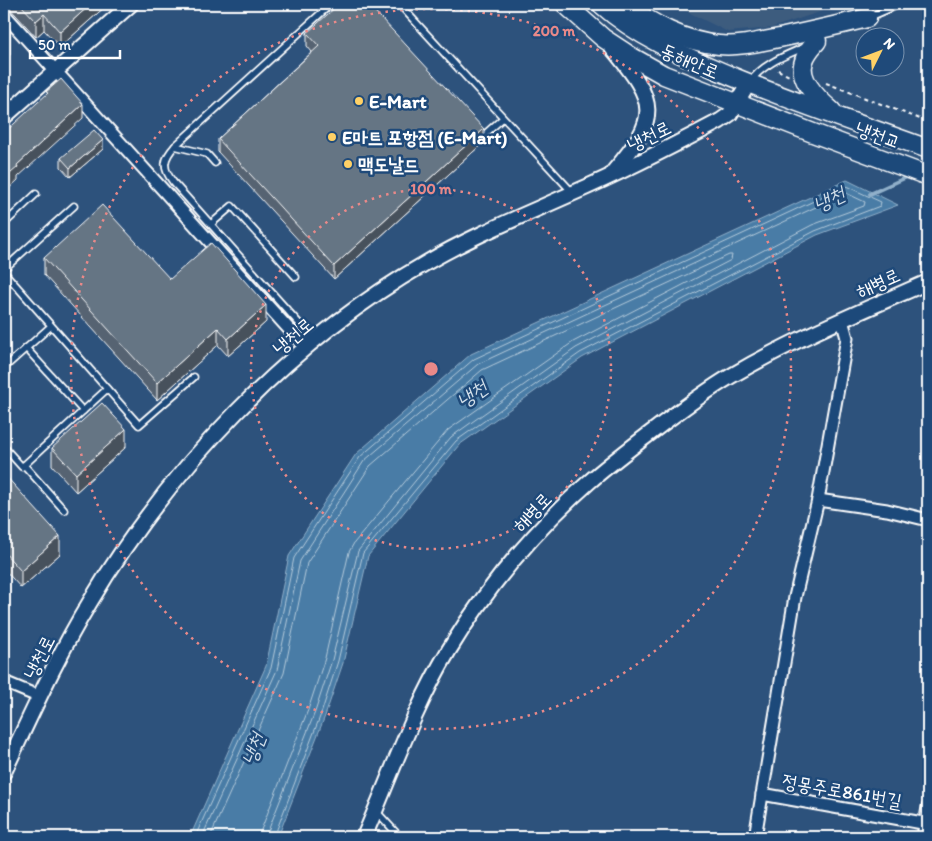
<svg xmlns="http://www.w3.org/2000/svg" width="932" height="841" font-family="Itim,'Poor Story',sans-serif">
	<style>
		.built { fill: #3e5c7e }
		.water { fill: #487ca6; stroke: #91b0ca }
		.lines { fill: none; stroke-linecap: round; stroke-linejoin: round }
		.shore { stroke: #b6cbdb; stroke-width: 1 }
		.stream { stroke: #91b0ca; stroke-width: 4 }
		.service-casing { stroke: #fff; stroke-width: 9 }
		.minor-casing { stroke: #fff; stroke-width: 15 }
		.tertiary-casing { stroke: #fff; stroke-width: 18 }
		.primary-casing { stroke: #fff; stroke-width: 21 }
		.path { stroke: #fff; stroke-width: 2; stroke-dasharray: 4 4; stroke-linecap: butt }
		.service { stroke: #1f4a7a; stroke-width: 5.5 }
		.minor { stroke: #1f4a7a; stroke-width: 11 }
		.tertiary { stroke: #1f4a7a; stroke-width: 14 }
		.primary { stroke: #1f4a7a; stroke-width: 18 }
		.wall { fill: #576472; stroke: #fff }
		.shaded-wall { fill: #47515c; stroke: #fff }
		.building { fill: #657484; stroke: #fff }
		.ring { fill: none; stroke: #e88989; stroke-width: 2.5; stroke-dasharray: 2.5 5 }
		.poi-dot { fill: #ffd166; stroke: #1f4a7a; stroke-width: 2 }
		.labels { text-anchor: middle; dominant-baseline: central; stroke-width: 5; stroke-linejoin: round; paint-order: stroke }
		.street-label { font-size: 19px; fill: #fff; stroke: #1f4a7a }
		.poi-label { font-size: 19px; font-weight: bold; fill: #fff; stroke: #1f4a7a; text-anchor: start }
		.water-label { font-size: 20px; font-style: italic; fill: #d1dee9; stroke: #1f4a7a }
		.centre { fill: #e88989; stroke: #1f4a7a; stroke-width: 2.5 }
		.ring-label { font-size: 15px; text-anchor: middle; font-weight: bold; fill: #e88989; stroke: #1f4a7a; stroke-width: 5; stroke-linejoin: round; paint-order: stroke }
	</style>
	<rect width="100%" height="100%" fill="#2d527c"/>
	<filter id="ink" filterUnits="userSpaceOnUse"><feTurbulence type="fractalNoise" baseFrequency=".02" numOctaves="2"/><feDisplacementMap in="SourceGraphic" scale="10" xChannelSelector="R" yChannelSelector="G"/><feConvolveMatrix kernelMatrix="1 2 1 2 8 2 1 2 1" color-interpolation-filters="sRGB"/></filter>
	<g filter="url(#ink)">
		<polygon class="built" points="672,4 844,4 771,28 728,32"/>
		<polygon class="water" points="847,180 898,205 817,235 582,358 459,445 368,556 343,663 325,716 278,837 190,837 266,666 289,556 356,454 471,354"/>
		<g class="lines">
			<g class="shore">
				<polyline points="195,837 271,668 294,558 360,457 474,359 846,186 881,202 880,206 815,231 580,353 456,441 363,553 338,661 321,714 274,837"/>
				<polyline points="202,837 277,670 300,561 364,461 478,364 846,193 865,202 864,206 812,225 576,348 451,437 358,551 332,660 315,712 268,831 267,837"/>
				<polyline points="210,837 284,673 307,563 370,466 482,370 729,255 732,255 731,260 573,342 448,430 354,543 349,552 325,658 308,710 261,830 260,837"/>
			</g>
			<polyline class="stream" points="870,194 909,176"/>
			<defs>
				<g id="service">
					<polyline points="399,4 573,193"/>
					<polyline points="870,17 900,4"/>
					<path d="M750,82C763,63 787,55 807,46"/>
					<polyline points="485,134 503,118"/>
					<polyline points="175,146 207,154 215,163"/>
					<polyline points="4,224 36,194"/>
					<polyline points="211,224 232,206 296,277"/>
					<polyline points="4,269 74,206"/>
					<polyline points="4,272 139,425 194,377"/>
					<path d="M314,340L173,182C162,168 163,159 175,146L331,4"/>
					<polyline points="26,348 83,411"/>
					<polyline points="4,368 51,326"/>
					<polyline points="4,447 22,467 107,389"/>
					<polyline points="24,465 64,510"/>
					<polyline points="376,811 400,837"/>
				</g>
				<g id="minor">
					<polyline points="4,14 306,348"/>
					<polyline points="818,500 887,510 928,520"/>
					<polyline points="4,682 40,697"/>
					<polyline points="762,794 928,824"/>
					<polyline points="755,837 795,597 818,500 847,338 842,320"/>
					<polyline points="923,837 928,807"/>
				</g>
				<g id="tertiary">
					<path d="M612,48C658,103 660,117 613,172"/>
					<polyline points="4,117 131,4"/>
					<path d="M4,772C31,715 57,656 90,602C169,469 291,340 426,263C472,236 522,216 571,194C622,172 671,147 720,121L730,114L749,83"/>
					<path d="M364,837C391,775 414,708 449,650C487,587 535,530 589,482C605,468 623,454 640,441C670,418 699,395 731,376C794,339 862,311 928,282"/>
				</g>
				<g id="primary">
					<polyline points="565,4 603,38 632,57 664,75 813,133 928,176"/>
					<path d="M601,4C639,38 684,56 731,76C796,103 862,125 928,149"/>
					<path d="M625,4C651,24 685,42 719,45C740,47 763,41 784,37C812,31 839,25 867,18"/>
					<path d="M817,41C812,47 806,53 804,61C797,80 819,100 832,111"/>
				</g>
			</defs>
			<use href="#service" class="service-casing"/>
			<use href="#minor" class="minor-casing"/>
			<use href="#tertiary" class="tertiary-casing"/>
			<use href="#primary" class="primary-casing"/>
			<g class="path">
				<polyline points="778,70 789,76"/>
				<polyline points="826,83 928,122"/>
			</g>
			<use href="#service" class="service"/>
			<use href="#minor" class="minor"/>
			<use href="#tertiary" class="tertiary"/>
			<use href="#primary" class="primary"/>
		</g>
		<g class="wall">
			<polygon points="6,4 108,4 60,47 44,30 36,37"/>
			<polygon points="307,33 484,142 334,279 218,152 218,139 312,52 307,46"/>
			<polygon points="103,149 70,177 61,167 61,158"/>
			<polygon points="44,258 170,279 266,322 228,356 218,345 157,400 44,275"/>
			<polygon points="126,447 76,492 52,465 52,448"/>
			<polygon points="4,474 60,554 21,588 4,569"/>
		</g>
		<g class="shaded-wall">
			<polygon points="91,4 108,4 60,47 60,32"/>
			<polygon points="44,14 44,30 36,37 36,21"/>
			<polygon points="10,29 10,55 4,60 4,35"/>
			<polygon points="83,104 83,118 18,177 18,180 4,193 4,179 17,165"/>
			<polygon points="484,129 484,142 334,279 334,266"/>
			<polygon points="103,140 103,149 70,177 70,168"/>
			<polygon points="266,305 266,322 228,356 228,339"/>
			<polygon points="218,328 218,345 157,400 157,383"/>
			<polygon points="126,429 126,447 76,492 76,474"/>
			<polygon points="60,536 60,554 21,588 21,571"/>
			<polygon points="6,583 6,600 4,602 4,585"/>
		</g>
		<g class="building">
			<polygon points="20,4 91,4 60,32 44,14 36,21"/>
			<polygon points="339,4 368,4 484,129 334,266 218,139 319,46 307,33"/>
			<polygon points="4,23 10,29 4,35"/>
			<polygon points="61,79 83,104 17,165 18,167 4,179 4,133 48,93 46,92"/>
			<polygon points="94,130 103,140 70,168 61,158"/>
			<polygon points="102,205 170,279 211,243 266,305 228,339 218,328 157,383 44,258"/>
			<polygon points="102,403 126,429 76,474 52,448"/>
			<polygon points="4,474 60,536 21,571 4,552"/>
		</g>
	</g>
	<g class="ring">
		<circle cx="431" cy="369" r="180"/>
		<circle cx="431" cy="369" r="360"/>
	</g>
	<g class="poi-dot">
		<circle cx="359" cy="101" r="5"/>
		<circle cx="332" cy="137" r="5"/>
		<circle cx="348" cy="164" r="5"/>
	</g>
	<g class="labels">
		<g class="street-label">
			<text transform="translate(690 61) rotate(23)">동해안로</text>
			<text transform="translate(878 135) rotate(20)">냉천교</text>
			<text transform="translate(649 136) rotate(-26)">냉천로</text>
			<text transform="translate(878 283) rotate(-24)">해병로</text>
			<text transform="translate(293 336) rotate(-40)">냉천로</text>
			<text transform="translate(532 512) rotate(-46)">해병로</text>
			<text transform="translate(39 657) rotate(-63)">냉천로</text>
			<text transform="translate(842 791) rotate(10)">정몽주로861번길</text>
		</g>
		<g class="poi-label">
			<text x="369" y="101">E-Mart</text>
			<text x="342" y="137">E마트 포항점 (E-Mart)</text>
			<text x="358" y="164">맥도날드</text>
		</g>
		<g class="water-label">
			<text transform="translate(829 199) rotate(-26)">냉천</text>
			<text transform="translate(472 394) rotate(-36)">냉천</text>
			<text transform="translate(253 749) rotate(-69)">냉천</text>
		</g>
	</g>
	<circle cx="431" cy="369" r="8" class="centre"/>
	<g class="ring-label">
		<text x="554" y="36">200 m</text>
		<text x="431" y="194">100 m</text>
	</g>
	<rect width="932" height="841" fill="none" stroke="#1f4a7a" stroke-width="20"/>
	<rect x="10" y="10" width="912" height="821" fill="none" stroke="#fff" stroke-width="2" filter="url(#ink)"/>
	<g transform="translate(880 52) rotate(48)"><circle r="24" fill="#1f4a7a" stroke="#7992af"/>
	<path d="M0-4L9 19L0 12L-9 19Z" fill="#ffd166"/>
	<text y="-8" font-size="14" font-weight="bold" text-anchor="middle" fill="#ffffff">N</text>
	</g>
	<path d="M30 50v8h90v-8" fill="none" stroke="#ffffff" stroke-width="2.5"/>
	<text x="38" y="50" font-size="15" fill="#ffffff" stroke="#1f4a7a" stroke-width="4" paint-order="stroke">50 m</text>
</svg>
